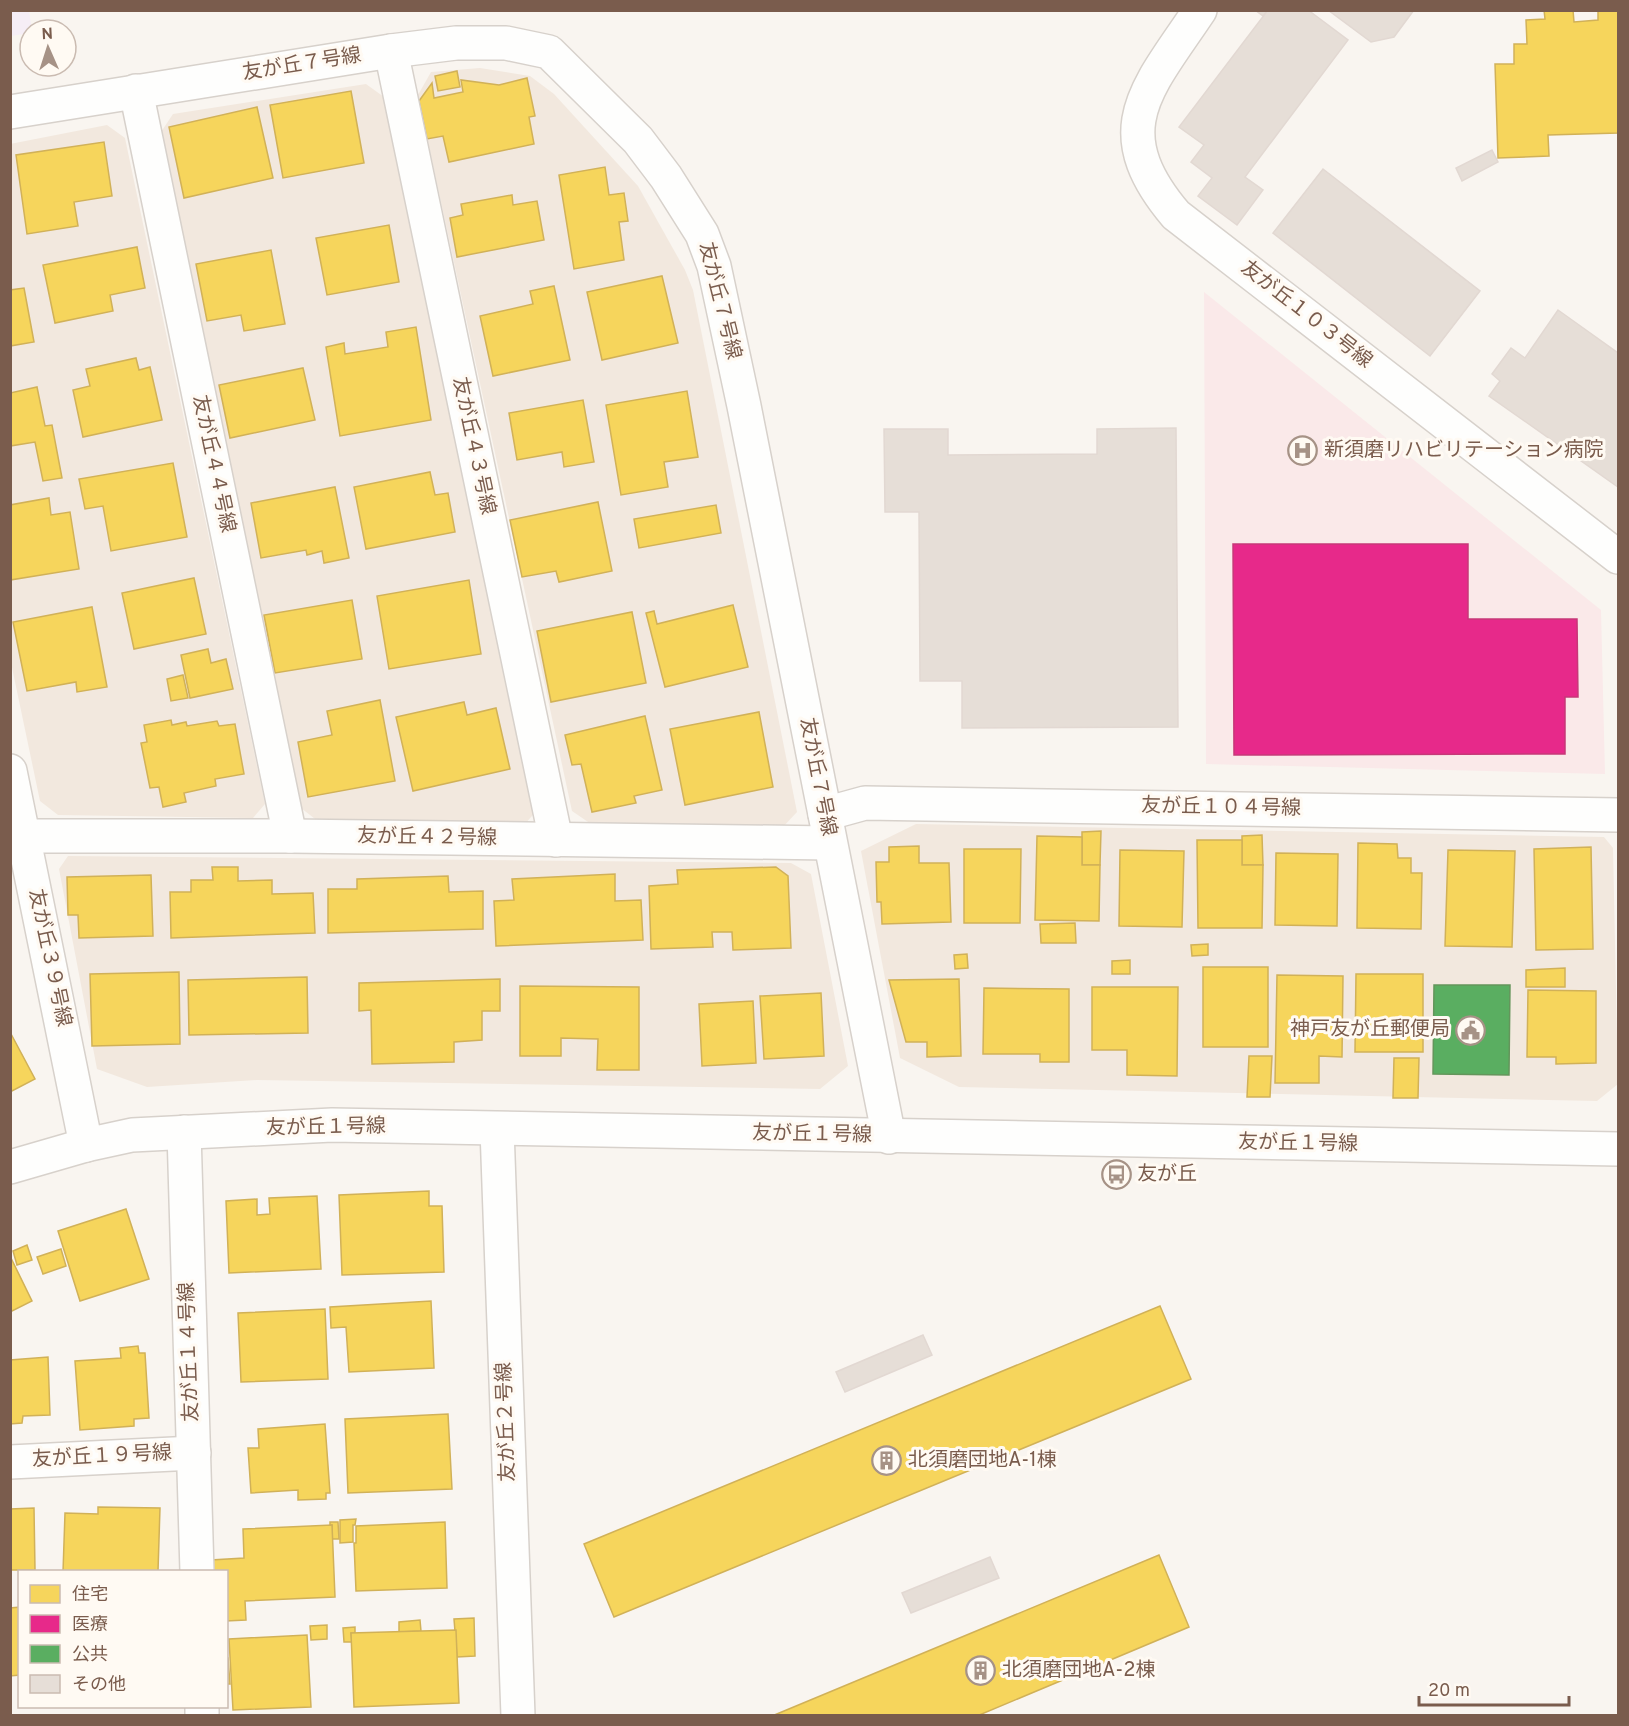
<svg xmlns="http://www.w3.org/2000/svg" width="1629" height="1726" font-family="Overpass,'Noto Sans JP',sans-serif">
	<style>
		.residential { fill: #f2e8de }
		.education { fill: #f6eef6 }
		.medical { fill: #fae9e9 }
		.homes { fill: #f6d55c; stroke: #d1b158; stroke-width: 1.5 }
		.health { fill: #e7298a; stroke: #c63878; stroke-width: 1.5 }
		.public { fill: #5aae61; stroke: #64955b; stroke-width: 1.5 }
		.building { fill: #e6ded7; stroke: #e2d8d2; stroke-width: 1.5 }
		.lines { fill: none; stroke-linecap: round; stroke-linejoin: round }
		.minor-casing { stroke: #d7d1cb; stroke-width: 36 }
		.minor { stroke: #fefefd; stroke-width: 33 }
		.labels { text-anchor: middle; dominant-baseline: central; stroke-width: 6; stroke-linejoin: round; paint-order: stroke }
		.street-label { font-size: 20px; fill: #7a5c4d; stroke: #fffaf3 }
		.poi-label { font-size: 20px; fill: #7a5c4d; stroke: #fffaf3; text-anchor: start }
	</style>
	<rect width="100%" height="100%" fill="#f9f5f0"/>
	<g class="residential">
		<polygon points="480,68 530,76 554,94 638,186 685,270 693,290 797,812 782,828 591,824 572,811 418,95 431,72"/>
		<polygon points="366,84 384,97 539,808 524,825 319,822 301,808 161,132 173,114"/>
		<polygon points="107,125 125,138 265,804 253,818 58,815 40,801 10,658 10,144"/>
		<polygon points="916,824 1604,837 1613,848 1618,1084 1597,1101 959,1087 900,1058 861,851"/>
		<polygon points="68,856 791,863 811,874 848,1066 820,1089 257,1080 147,1087 97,1069 59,869"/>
	</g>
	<polygon class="education" points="10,11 29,11 32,30 30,30 30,33 11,36"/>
	<polygon class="medical" points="1204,292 1601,610 1605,774 1206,764"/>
	<g class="homes">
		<polygon points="1544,10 1573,10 1574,22 1598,20 1598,10 1618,10 1618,133 1548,135 1549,156 1498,158 1495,64 1514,64 1514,44 1527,44 1526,20 1545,19"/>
		<polygon points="457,71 460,87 438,91 435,76"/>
		<polygon points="527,78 535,116 529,117 534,144 449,162 443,136 427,139 419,101 432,83 434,98 463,92 461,80 499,85"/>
		<polygon points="351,91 364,163 283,178 270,105"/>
		<polygon points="257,107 273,178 184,198 169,127"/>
		<polygon points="104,142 112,196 74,202 78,226 27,234 16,155"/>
		<polygon points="605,167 609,195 624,193 628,221 619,222 624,260 574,269 559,175"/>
		<polygon points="512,195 513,205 537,201 544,240 457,257 450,218 463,215 461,204"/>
		<polygon points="389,225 399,282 327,295 316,238"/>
		<polygon points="137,247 145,288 110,295 113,311 55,323 43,265"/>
		<polygon points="271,250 285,324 244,331 241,315 207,321 196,264"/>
		<polygon points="662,276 678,343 602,360 587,292"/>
		<polygon points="554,286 570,360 493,376 480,316 533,304 530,291"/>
		<polygon points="24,288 34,342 10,346 10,290"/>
		<polygon points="416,327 431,420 340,436 326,347 344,343 345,354 388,347 386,332"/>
		<polygon points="136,358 139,370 150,367 162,420 83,437 73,390 90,386 86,369"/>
		<polygon points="303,368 315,420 230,438 219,385"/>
		<polygon points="37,387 45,426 52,425 62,478 43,481 35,442 10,446 10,393"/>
		<polygon points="687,391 698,457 664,462 668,487 621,495 606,405"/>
		<polygon points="583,400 594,462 564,467 562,452 517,460 509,413"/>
		<polygon points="173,463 187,537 111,551 103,506 85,509 79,479"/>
		<polygon points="430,472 435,495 448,493 455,532 366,549 354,487"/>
		<polygon points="335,487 349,558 324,563 322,551 307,555 306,550 261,558 251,503"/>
		<polygon points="49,498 51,515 70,512 79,569 10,580 10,505"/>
		<polygon points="598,502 612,571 559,582 556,571 522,577 510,520"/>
		<polygon points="716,505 721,533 639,548 634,519"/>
		<polygon points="194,578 206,634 134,649 122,593"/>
		<polygon points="469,580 481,654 389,669 377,596"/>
		<polygon points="352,600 362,659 275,673 264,615"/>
		<polygon points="733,605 748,667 665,687 646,613 654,611 657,624"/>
		<polygon points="92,607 107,687 77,692 76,682 27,691 13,622"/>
		<polygon points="632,612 646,683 551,702 537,631"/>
		<polygon points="208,649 211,663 226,659 233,689 190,698 181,655"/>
		<polygon points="183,675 188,698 171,701 167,679"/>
		<polygon points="380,700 395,781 308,797 298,742 332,735 327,711"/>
		<polygon points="464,702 467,715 496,708 510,769 413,791 396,717"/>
		<polygon points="759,712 773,787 685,805 670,729"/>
		<polygon points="645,716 662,790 634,796 636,803 592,812 581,764 572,765 565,735"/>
		<polygon points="171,720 172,725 186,722 187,726 217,721 219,726 235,724 244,774 215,779 216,786 184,793 186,802 163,807 159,787 150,788 141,743 147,742 144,725"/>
		<polygon points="1101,831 1100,865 1082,865 1082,832"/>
		<polygon points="1262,835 1263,865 1242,865 1242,836"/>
		<polygon points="1037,836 1082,837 1082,865 1100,865 1099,921 1035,920"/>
		<polygon points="1197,840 1242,840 1242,865 1263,865 1262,928 1198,928"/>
		<polygon points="1358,843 1397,844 1398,858 1411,858 1411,873 1422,873 1421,929 1357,928"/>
		<polygon points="919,846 919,863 949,863 951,922 882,924 881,902 877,902 876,862 889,862 889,847"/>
		<polygon points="1591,847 1593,949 1536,950 1534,849"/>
		<polygon points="964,849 1021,849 1020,923 964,923"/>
		<polygon points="1120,850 1184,851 1182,927 1119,926"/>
		<polygon points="1448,850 1515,851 1512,947 1445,946"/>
		<polygon points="1276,853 1338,854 1337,926 1275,925"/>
		<polygon points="212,867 238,867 238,881 272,880 272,894 313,893 315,933 171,938 170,892 191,892 191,880 213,880"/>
		<polygon points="776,867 788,876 791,948 733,950 732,932 712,932 713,947 651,949 649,886 678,884 677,870"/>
		<polygon points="615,874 615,901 641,900 643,940 496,946 494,901 514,900 512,879"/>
		<polygon points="151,875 153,936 79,938 78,915 68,915 67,877"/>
		<polygon points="448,876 449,892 483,891 483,929 328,933 328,889 357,889 357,879"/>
		<polygon points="1075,923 1076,943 1041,943 1040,924"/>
		<polygon points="1208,944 1208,955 1192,956 1191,945"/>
		<polygon points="967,954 968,968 955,969 954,955"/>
		<polygon points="1130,960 1130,974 1112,974 1112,961"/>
		<rect x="1203" y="967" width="65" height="80"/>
		<polygon points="1565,968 1565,987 1526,987 1526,970"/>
		<polygon points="179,972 180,1044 92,1046 90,974"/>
		<polygon points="1356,974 1423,974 1423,1052 1355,1052"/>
		<polygon points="1277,975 1343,976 1342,1057 1319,1056 1319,1083 1275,1083"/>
		<polygon points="307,977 308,1033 189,1035 188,980"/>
		<polygon points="500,979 500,1011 482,1011 482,1040 454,1042 454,1062 372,1064 371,1010 359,1011 359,983"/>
		<polygon points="959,979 961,1056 927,1057 927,1042 906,1042 889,980"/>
		<polygon points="520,986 639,987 639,1070 597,1070 598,1039 561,1038 561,1056 520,1056"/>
		<polygon points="1092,987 1178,987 1177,1076 1127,1075 1127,1050 1092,1050"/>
		<polygon points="984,988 1069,989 1069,1062 1040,1062 1040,1054 983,1054"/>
		<polygon points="1528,990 1596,991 1596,1063 1556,1064 1556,1057 1527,1057"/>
		<polygon points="821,993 824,1056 764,1059 760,996"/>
		<polygon points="753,1001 756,1063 702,1066 699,1004"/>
		<polygon points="10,1032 35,1079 10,1092"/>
		<polygon points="1249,1056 1272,1056 1270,1097 1247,1097"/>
		<polygon points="1394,1058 1419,1058 1418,1098 1393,1098"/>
		<polygon points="429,1191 429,1206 442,1206 444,1272 342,1275 339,1195"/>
		<polygon points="317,1196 321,1269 229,1273 226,1201 257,1199 257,1215 270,1214 269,1198"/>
		<polygon points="126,1209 149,1279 80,1301 58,1231"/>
		<polygon points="27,1245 32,1260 17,1265 13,1251"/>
		<polygon points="61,1249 66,1266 43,1274 37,1257"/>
		<polygon points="10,1256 32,1301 10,1312"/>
		<polygon points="431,1301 434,1368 349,1372 346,1327 331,1328 330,1307"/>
		<polygon points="1160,1306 1191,1379 614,1617 584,1544"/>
		<polygon points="325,1309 328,1379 241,1382 238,1313"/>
		<polygon points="138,1346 139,1353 145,1353 149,1418 134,1419 134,1426 80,1430 75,1361 121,1358 120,1348"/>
		<polygon points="48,1357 50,1415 23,1416 22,1423 10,1424 10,1360"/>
		<polygon points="448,1414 452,1489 348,1493 345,1419"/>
		<polygon points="325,1424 330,1493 326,1493 326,1499 298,1500 298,1490 251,1493 248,1448 259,1448 258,1429"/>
		<polygon points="98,1507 160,1508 158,1571 63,1572 65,1513 98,1514"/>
		<polygon points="34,1508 35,1570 10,1570 10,1509"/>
		<polygon points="356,1519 355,1525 353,1525 353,1542 340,1543 340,1520"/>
		<polygon points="330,1522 338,1522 339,1539 332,1539 332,1525 330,1525"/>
		<polygon points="445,1522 447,1588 356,1591 354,1543 356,1543 356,1526"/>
		<polygon points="332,1525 335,1597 245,1601 246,1620 226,1621 226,1572 211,1572 211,1560 244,1558 243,1529"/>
		<polygon points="1159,1555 1189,1627 977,1716 772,1716"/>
		<polygon points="20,1607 20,1675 10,1676 10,1608"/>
		<polygon points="474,1618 475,1656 457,1657 454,1619"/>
		<polygon points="420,1620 421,1631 399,1632 399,1622"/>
		<polygon points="327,1625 327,1639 311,1640 310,1626"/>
		<polygon points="355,1627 355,1633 351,1633 352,1642 344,1642 343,1628"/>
		<polygon points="456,1630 459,1703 354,1707 351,1633"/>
		<polygon points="307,1635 311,1707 233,1710 229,1639"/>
		<polygon points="226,1658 228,1658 230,1684 226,1684"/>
	</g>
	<polygon class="health" points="1233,544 1468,544 1468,619 1577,619 1578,697 1565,697 1565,754 1234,755"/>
	<polygon class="public" points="1434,985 1510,985 1509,1075 1433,1074"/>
	<g class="building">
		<polygon points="1255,10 1268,10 1263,16"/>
		<polygon points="1268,10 1308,10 1348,40 1245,177 1263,190 1237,225 1198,196 1212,178 1191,162 1204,145 1179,127"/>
		<polygon points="1328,10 1414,10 1394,37 1371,42"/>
		<polygon points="1492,150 1498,162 1462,181 1456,168"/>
		<polygon points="1323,169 1480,291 1430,356 1273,233"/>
		<polygon points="1558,310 1618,353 1618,487 1489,396 1500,381 1492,374 1511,348 1525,358"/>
		<polygon points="1176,428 1178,727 962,728 962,681 920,681 919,512 885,512 884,429 948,429 948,455 1097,454 1097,429"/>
		<polygon points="923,1335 932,1355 845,1392 836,1372"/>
		<polygon points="990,1557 999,1578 911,1613 902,1593"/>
	</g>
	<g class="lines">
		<defs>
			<g id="minor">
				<path d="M1200,10C1148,88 1103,129 1176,215L1618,557"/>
				<polyline points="391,51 556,840"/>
				<polyline points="136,91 290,836"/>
				<polyline points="10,112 391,51 456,43 506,43 549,52 638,140 666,177 702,234 714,266 744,406 889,1137"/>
				<polyline points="10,771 86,1145"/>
				<polyline points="825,814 865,803 1618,815"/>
				<polyline points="10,843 25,836 290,836 830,843"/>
				<polyline points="497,1129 518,1716"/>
				<polyline points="184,1132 197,1572"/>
				<polyline points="10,1167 86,1145 132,1135 332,1125 1618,1149"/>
				<polyline points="10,1462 194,1453"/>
				<polyline points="202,1706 202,1716"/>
			</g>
		</defs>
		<use href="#minor" class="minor-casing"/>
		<use href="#minor" class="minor"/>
	</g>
	<defs>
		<symbol id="hospital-ring" viewBox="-11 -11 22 22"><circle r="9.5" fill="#fffaf3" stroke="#a69286" stroke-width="1.5"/><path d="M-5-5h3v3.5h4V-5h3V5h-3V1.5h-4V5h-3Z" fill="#a69286"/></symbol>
		<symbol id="civic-ring" viewBox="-11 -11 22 22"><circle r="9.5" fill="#fffaf3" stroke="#a69286" stroke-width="1.5"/><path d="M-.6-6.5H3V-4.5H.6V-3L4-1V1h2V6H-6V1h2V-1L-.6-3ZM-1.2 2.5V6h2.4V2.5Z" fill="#a69286"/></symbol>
		<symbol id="bus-ring" viewBox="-11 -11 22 22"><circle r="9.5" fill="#fffaf3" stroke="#a69286" stroke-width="1.5"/><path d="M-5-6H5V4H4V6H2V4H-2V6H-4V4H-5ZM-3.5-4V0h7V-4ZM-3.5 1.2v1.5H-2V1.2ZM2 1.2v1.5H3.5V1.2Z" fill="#a69286"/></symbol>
		<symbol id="building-ring" viewBox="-11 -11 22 22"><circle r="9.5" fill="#fffaf3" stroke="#a69286" stroke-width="1.5"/><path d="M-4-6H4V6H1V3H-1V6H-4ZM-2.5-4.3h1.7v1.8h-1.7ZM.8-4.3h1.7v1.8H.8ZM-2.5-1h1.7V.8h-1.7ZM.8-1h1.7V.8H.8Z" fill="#a69286"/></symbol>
	</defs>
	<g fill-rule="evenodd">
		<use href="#hospital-ring" x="1286" y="434" width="33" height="33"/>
		<use href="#civic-ring" x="1454" y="1014" width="33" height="33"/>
		<use href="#bus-ring" x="1100" y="1158" width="33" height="33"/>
		<use href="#building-ring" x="870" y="1444" width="33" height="33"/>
		<use href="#building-ring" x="964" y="1654" width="33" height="33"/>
	</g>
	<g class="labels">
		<g class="street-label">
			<text transform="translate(302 65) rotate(-9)">友が丘７号線</text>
			<text transform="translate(719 301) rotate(76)">友が丘７号線</text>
			<text transform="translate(1306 315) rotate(38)">友が丘１０３号線</text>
			<text transform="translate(473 446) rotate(78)">友が丘４３号線</text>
			<text transform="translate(213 464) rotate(78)">友が丘４４号線</text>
			<text transform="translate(817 777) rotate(79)">友が丘７号線</text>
			<text transform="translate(1221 808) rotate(1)">友が丘１０４号線</text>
			<text transform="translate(427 838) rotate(1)">友が丘４２号線</text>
			<text transform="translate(49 958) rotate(78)">友が丘３９号線</text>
			<text transform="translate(326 1128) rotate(-1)">友が丘１号線</text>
			<text transform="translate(812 1135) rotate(1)">友が丘１号線</text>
			<text transform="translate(1298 1144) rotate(1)">友が丘１号線</text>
			<text transform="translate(190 1352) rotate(-92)">友が丘１４号線</text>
			<text transform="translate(507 1422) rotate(-92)">友が丘２号線</text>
			<text transform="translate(102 1457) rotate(-3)">友が丘１９号線</text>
		</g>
		<g class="poi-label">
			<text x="1324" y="451">新須磨リハビリテーション病院</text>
			<text x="1450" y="1030" text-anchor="end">神戸友が丘郵便局</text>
			<text x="1137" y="1175">友が丘</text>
			<text x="908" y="1461">北須磨団地A-1棟</text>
			<text x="1002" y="1671">北須磨団地A-2棟</text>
		</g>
	</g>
	<rect width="1629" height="1726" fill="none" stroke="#7a5c4d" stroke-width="24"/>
	<rect x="18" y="1570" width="210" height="138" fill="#fffaf3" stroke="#cabbb1" stroke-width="1.5"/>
	<rect x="30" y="1585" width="30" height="18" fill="#f6d55c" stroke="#cabbb1" stroke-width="1.5"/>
	<text x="72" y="1600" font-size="18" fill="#7a5c4d">住宅</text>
	<rect x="30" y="1615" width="30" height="18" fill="#e7298a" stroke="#cabbb1" stroke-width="1.5"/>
	<text x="72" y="1630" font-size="18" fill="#7a5c4d">医療</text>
	<rect x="30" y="1645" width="30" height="18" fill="#5aae61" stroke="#cabbb1" stroke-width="1.5"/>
	<text x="72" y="1660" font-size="18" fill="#7a5c4d">公共</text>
	<rect x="30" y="1675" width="30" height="18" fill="#e6ded7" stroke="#cabbb1" stroke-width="1.5"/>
	<text x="72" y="1690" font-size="18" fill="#7a5c4d">その他</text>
	<g transform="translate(48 48) rotate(357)"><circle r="28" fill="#fffaf3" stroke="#cabbb1" stroke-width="1.5"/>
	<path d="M0-4.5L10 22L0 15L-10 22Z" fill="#a69286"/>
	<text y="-9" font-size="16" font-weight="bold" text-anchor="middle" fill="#7a5c4d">N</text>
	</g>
	<path d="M1419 1696v9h150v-9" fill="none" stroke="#7a5c4d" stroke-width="3"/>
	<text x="1428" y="1696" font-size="18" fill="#7a5c4d" stroke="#fffaf3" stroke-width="4.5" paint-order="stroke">20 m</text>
</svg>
